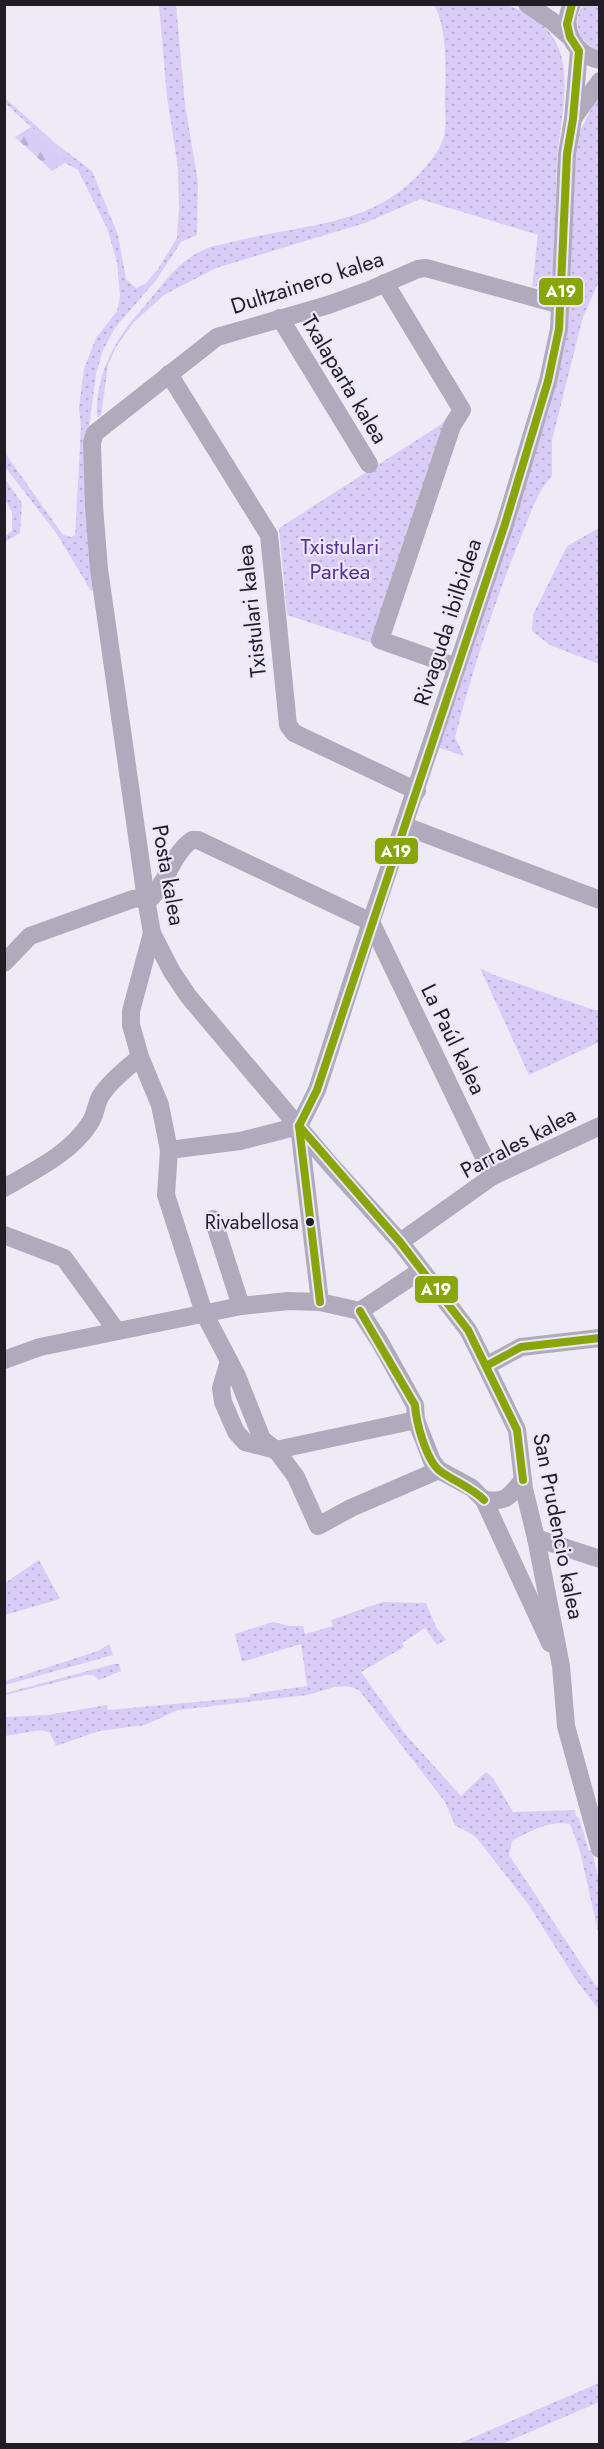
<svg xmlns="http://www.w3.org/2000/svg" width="604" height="2449" font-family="Jost,sans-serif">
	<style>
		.green { fill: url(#green-dots) }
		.forest { fill: url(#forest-firs) }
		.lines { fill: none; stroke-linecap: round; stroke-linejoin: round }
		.minor { stroke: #b0aabc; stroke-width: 18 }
		.bus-1-casing { stroke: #ece6fb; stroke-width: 12 }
		.bus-1 { stroke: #88a609; stroke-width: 8 }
		.bus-dot { fill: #201d25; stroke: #ece6fb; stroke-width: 2 }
		.labels { text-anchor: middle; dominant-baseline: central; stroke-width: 4.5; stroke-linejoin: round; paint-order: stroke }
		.bus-label { font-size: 20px; fill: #201d25; stroke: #ece6fb; text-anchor: end }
		.street-label { font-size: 22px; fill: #201d25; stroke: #ece6fb }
		.park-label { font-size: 22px; fill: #58348f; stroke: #ece6fb }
		.line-badge { stroke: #ece6fb; stroke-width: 2 }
		.badge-label { font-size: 16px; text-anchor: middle; font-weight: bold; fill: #fff }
	</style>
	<defs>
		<pattern id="green-dots" width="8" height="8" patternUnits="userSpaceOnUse" patternTransform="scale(1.5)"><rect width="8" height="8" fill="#d9ccf7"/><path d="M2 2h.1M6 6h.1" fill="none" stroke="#baafd4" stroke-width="1.8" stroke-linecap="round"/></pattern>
		<pattern id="forest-firs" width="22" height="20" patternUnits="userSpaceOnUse" patternTransform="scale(1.5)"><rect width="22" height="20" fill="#d9ccf7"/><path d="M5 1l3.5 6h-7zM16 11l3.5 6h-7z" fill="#baafd4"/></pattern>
	</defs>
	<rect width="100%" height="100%" fill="#eeebf6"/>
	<g class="green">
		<polygon points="159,5 176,5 185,104 198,182 197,235 181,242 157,279 115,328 103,350 96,374 87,442 98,589 91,591 57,534 5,467 5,453 63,535 71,537 75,535 81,428 79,407 84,369 96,338 117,311 120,296 117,262 107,228 78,170 65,163 62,155 5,103 4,97 54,142 92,171 118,235 126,279 136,288 145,284 158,269 177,238 179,209 178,168 167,97"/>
		<path d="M434,5H507C587,33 562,97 557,161C555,198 555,235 554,272C548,280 542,286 532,287L538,235L420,199L365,223L216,268L164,295L133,323L116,347L108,365L101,416L97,417C95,376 114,340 141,310C161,288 173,265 201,251C212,245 225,244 236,241C302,224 371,227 420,173C428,164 440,151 443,139C448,127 444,107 445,94C446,69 447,26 434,5Z"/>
		<path d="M583,5H599V51C580,43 570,24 583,5Z"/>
		<path d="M599,94V281L583,317L552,440V476C536,493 530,516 521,537C494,602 473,669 455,737L464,756L437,747L550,407L566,341L570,285L574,164L579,133Z"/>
		<polygon points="445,422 372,643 287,615 279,528"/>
		<polygon points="5,479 22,503 20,533 5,542 5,536 12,531 12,512 5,500"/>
		<polygon points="599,528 599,664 550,645 532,631 533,615 567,546"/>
		<polygon points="480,968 494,975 594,1010 599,1010 599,1042 529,1075"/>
		<polygon points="39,1560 60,1599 5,1615 5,1583"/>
		<path d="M382,1602L426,1603L436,1627L446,1640L437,1645L425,1628L402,1643L404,1647L361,1672L406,1735L461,1796L486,1772L493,1778L513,1812L575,1810L576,1816L579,1818L589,1851H592L599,1881V1936L580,1851L570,1824C549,1820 530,1831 512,1841L509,1855L596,1986H599V2010L576,1980L528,1904L476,1837L455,1825L445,1802L359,1690L348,1686L334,1687L308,1695L178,1710L145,1725L99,1731L56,1746L50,1733L41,1730L5,1736V1717L48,1715L107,1705L108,1710L250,1697V1694L307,1686L301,1644L242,1662L235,1634L273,1622L289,1626H303L305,1634L333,1626L331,1620Z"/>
		<polygon points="109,1644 113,1655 5,1685 5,1681 98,1651"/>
		<polygon points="114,1664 119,1664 121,1671 99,1680 93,1675 86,1675 5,1695 5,1693"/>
		<polygon points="599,2383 599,2402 502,2444 458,2444"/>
	</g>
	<polygon class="forest" points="31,127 62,155 65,163 52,171 15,137"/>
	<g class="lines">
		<g class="minor">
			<polyline points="527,4 552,21 570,37"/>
			<path d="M572,4C560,28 574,55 600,60"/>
			<polyline points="574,117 600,81"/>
			<polyline points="385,283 462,410 452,426 380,640 457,667"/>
			<polyline points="561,305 426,268 418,269 367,291 328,305 217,337 95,433 92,443 94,506 99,569 146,899 152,933 172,972 189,997 329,1163 400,1242 468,1330 486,1366 517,1430 524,1489 536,1538 561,1666 566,1726 600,1849"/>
			<polyline points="280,318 369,464"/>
			<polyline points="169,374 269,535 288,725 294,733 417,791"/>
			<polyline points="405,826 600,900"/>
			<polyline points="152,933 131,1011 131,1025 140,1057 160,1105 169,1150 166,1195 204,1313 237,1376 262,1439 276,1450 296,1477 318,1526 351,1508 439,1470"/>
			<path d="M4,963L30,936L133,899L152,897C168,880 172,854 192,840H198L371,922L493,1176"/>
			<polyline points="299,1126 317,1090 371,922 505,524 548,381 559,329 567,154 573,119 579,51"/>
			<polyline points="299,1126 320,1302"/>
			<polyline points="169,1150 240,1141 299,1126"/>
			<path d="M4,1188C35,1170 70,1154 90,1123C95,1116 96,1105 100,1097C109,1082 126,1069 140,1057"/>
			<polyline points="213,1219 241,1306"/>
			<polyline points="4,1235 64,1258 116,1330"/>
			<polyline points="400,1242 493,1176 600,1126"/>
			<polyline points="360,1311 380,1342 415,1405 416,1420 432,1461 439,1470 472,1488 484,1500 550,1643"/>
			<polyline points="360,1311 420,1271"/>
			<polyline points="4,1360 40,1347 241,1306 288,1301 320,1302 360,1311"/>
			<polyline points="229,1361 221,1388 223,1402 236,1432 245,1442 276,1450 416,1420"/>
			<polyline points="486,1366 521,1347 600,1338"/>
			<path d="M484,1500C507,1502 508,1498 523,1480"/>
			<polyline points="536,1538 600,1559"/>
		</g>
		<defs>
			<g id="bus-1">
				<polyline points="299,1126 317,1090 505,524 548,381 559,329 567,154 573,119 579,51 570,37 567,24 572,4"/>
				<polyline points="299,1126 400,1242 468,1330 517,1430 523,1480"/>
				<polyline points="299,1126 320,1302"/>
				<path d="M360,1311L415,1405C416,1422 426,1460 440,1471C455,1482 471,1487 484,1500"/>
				<polyline points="486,1366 521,1347 600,1338"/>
			</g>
		</defs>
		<use href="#bus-1" class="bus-1-casing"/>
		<use href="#bus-1" class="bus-1"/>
	</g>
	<circle class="bus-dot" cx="310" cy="1222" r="5"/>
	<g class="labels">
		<g class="bus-label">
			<text x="299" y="1222">Rivabellosa</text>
		</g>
		<g class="street-label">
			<text transform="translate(307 282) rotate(-18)">Dultzainero kalea</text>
			<text transform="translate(345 379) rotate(59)">Txalaparta kalea</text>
			<text transform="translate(251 611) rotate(-96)">Txistulari kalea</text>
			<text transform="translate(447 622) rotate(-72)">Rivaguda ibilbidea</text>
			<text transform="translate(169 875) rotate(80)">Posta kalea</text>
			<text transform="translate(454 1039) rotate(64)">La Paúl kalea</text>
			<text transform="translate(518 1142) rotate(-28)">Parrales kalea</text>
			<text transform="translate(559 1526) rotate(79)">San Prudencio kalea</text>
		</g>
		<g class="park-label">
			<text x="340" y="546">Txistulari<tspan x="340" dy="25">Parkea</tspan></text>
		</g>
	</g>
	<g class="line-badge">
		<rect x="538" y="277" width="46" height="29" rx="6" fill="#88a609"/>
		<rect x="374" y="837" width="45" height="28" rx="6" fill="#88a609"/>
		<rect x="414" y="1275" width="45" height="29" rx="6" fill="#88a609"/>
	</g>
	<g class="badge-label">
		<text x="561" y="297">A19</text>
		<text x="396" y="857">A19</text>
		<text x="436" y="1295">A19</text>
	</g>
	<rect width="604" height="2449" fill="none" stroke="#201d25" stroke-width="12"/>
</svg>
